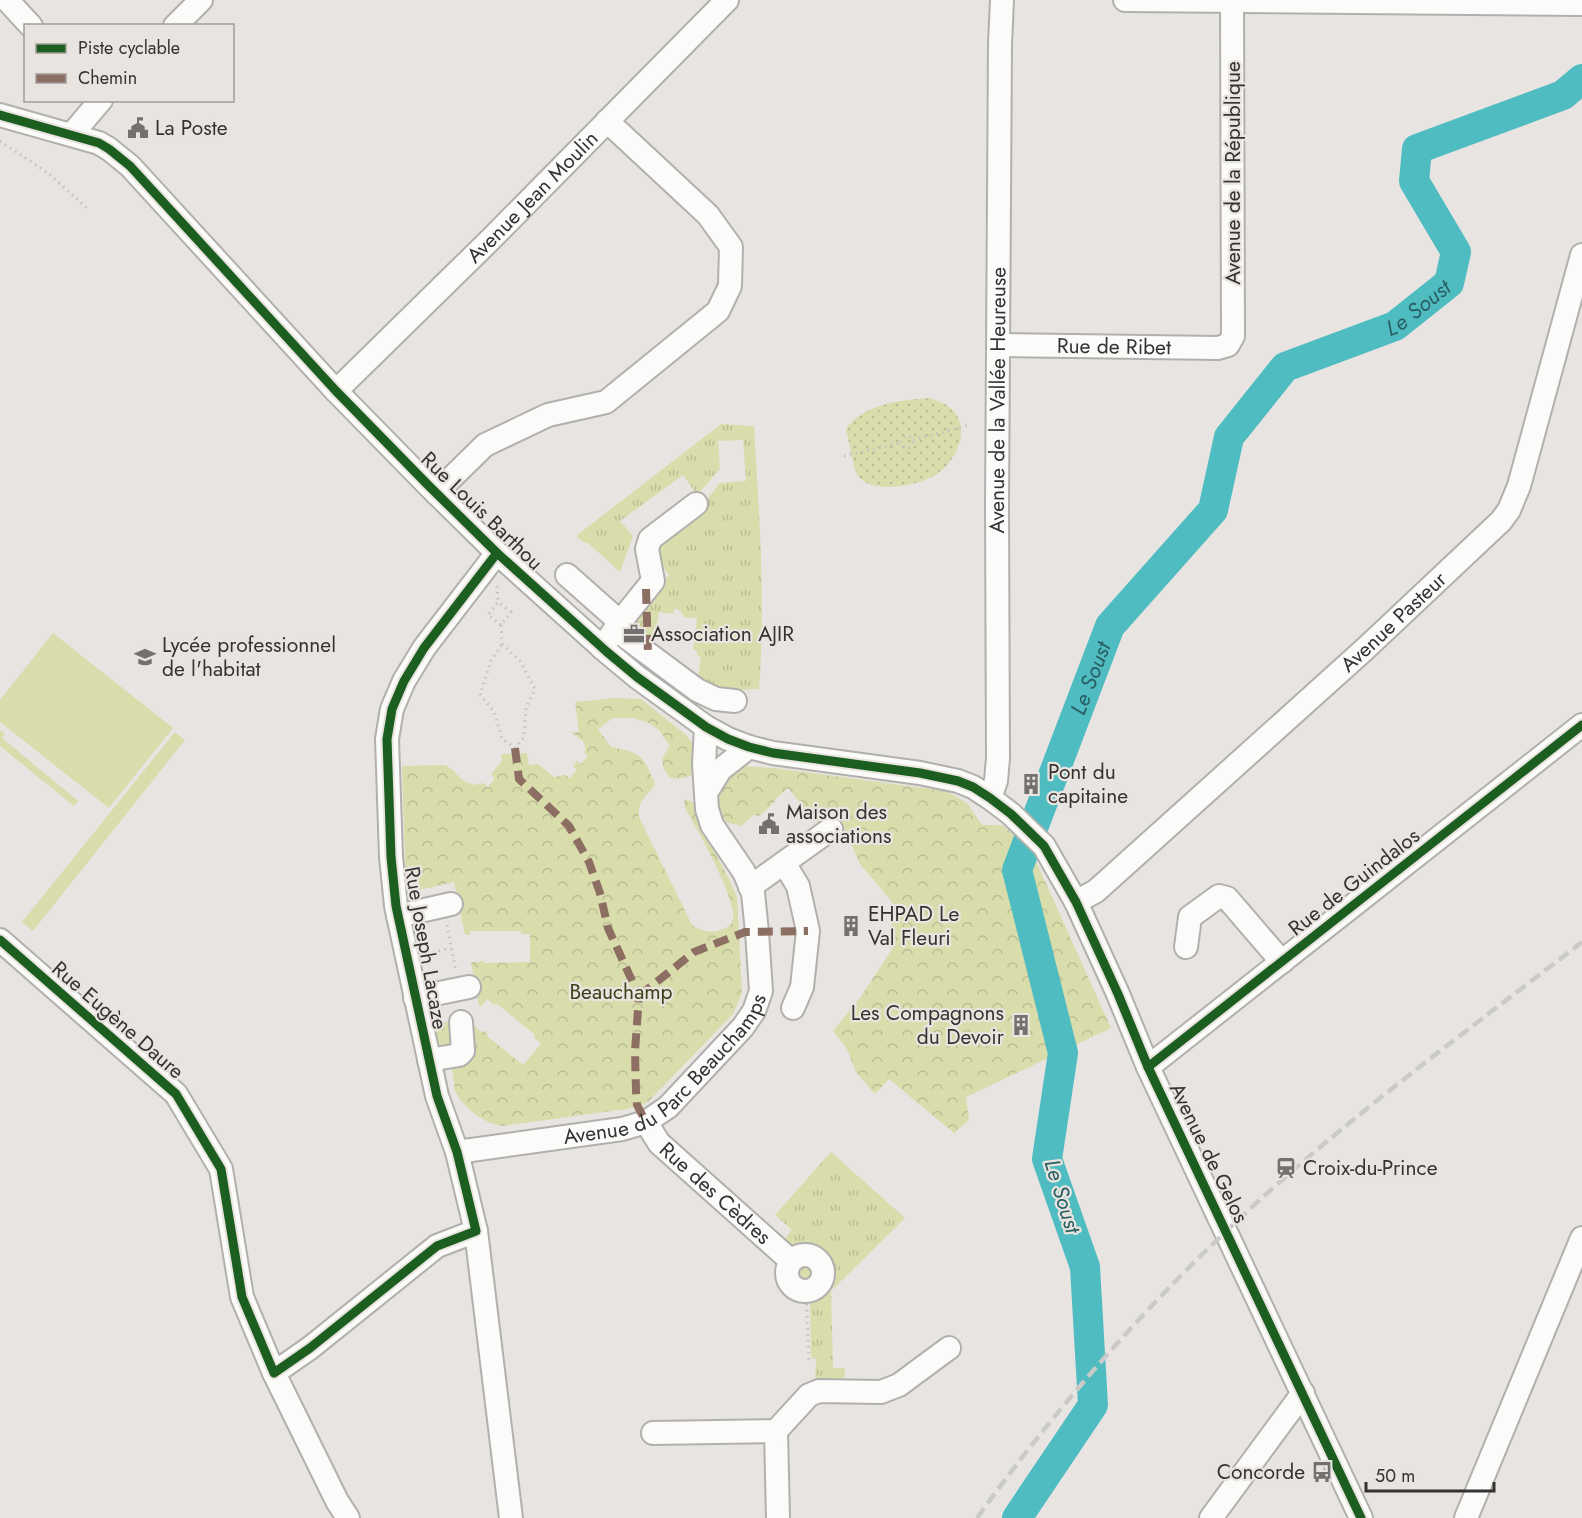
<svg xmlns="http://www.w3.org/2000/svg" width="1582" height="1518" font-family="Jost,sans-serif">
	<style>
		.grass { fill: url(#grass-tufts) }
		.park { fill: url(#park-crowns) }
		.garden { fill: url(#garden-dots) }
		.pitch { fill: #d9ddab }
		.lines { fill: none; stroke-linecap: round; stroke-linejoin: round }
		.river { stroke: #4fbcc1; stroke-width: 30 }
		.minor-casing { stroke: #b2b0ae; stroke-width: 26 }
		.path { stroke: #c3c3c1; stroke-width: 3; stroke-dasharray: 1.5 4.5; stroke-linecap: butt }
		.minor { stroke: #fbfbfa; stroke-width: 22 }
		.rail { stroke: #cacac9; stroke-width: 4.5; stroke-dasharray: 12 6; stroke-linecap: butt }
		.quiet { stroke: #8d6e63; stroke-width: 8; stroke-dasharray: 15 8; stroke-linecap: butt }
		.cycleway-casing { stroke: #e9e4df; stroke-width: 13 }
		.cycleway { stroke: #1b5e20; stroke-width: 9 }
		.labels { text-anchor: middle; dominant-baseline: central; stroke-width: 4.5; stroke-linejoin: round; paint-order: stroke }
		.poi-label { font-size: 21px; fill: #353331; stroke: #e9e4df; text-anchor: start }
		.street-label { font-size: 21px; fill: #353331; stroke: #e9e4df }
		.park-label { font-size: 21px; fill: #3c3f19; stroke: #e9e4df }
		.water-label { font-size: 22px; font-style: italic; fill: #2a6064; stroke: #e9e4df }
	</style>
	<defs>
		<pattern id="grass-tufts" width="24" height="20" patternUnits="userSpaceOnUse" patternTransform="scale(1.5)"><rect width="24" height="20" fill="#d9ddab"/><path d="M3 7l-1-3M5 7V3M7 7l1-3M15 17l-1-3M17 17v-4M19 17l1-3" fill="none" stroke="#bbbe94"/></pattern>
		<pattern id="park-crowns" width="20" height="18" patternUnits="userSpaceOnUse" patternTransform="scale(1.5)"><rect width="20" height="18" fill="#d9ddab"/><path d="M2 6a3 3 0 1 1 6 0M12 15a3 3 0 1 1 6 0" fill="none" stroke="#bbbe94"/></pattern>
		<pattern id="garden-dots" width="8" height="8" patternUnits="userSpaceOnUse" patternTransform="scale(1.5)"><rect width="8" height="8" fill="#d9ddab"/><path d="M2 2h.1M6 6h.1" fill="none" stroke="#bbbe94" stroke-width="1.8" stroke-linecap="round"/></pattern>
	</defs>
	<rect width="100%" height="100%" fill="#e7e4e1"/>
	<g class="grass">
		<path d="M721,424L754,426C759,514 766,602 759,689L705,691L697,683L701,657L697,656V651L693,650L697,618L685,617L678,609H674L673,614L659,612L653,650L631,636L628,621L669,575L658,560L655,544L703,504L720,483L746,481L743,440L718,441L720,469L697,495L683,475L620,521L633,536L620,572L587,542L586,544L576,536Z"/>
		<polygon points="439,1013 441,1023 455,1020 458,1045 440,1053 432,1015"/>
		<path d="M831,1152L905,1218L831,1291L833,1368H845L844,1386L815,1385L816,1359L811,1358L810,1297C817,1293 823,1289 827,1281C833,1267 826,1249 810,1247C803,1246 797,1249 791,1251L782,1242L792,1230L775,1215Z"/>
		<circle cx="805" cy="1272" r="9"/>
	</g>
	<g class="park">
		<path d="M614,698L641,699L685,734L692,743L695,754L694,772C686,779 680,779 670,778C660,765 660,759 670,746L659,730L649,723L633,718H613L598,729L611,747C643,753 643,756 655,784C648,797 637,799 639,817L692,925C702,932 713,934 723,929C728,927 731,925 733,920C738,901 696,827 685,808L684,802L685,799L693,802L699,823L729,879L737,897L742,993L733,1014L649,1101L642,1105L626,1109L503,1126L490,1123L476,1115L461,1101L455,1091L451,1062L469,1021L482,1032L484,1031L488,1034L487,1036L523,1065L541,1044L534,1038L535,1035L496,1003L494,1005L487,999L482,1006H479L471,962H480V961H484V963L530,962V934H521V931H470V935H465L454,882L406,893L402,766L445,765L455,771V773L466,783L468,782L473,785L483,783L488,787L495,778L491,774L502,761L501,754L527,753L529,765L538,764L554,777L565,775L570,778L577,770L573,766L577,761L581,764L588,756L584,753L585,750V743L571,732H579L575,702Z"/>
		<path d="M745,766L774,768L946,791L967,803L982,825H1002L1030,848L1111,1028L966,1097L969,1120L954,1133L889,1079L875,1094L856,1072L847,1049L833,1031L860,998L892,949V902L860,864L836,810L816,823L788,788L774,800L775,802L758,817L755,814L741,826L726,822C719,810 713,790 723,779C728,773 737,769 745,766Z"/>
	</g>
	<path class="garden" d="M929,398C940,401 953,406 958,418C968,437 953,463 937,474C920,485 874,495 859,477C853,471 849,439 846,429C863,404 901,400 929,398Z"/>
	<g class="pitch">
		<polygon points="53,633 173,728 109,808 0,722 0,700"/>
		<polygon points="0,730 5,734 2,738 78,801 74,806 0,746"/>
		<polygon points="175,732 185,740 33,931 22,922"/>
	</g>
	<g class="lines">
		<path class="river" id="s1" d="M1017,1518L1093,1405L1085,1267L1047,1159L1063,1053L1017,870L1110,626L1213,510L1229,437L1285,367L1395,326L1449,283L1456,252L1414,181L1417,149L1563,95L1582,79"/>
		<defs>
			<g id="minor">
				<polyline points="7,0 31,26"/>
				<polyline points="1125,0 1582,4"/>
				<polyline points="175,26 201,0"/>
				<polyline points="0,115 99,143 109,149 130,166 336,391 429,486 497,553 607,652 637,677 706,727 728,739 749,747 773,753 920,773 958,781 973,787 990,798 1011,814 1044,846 1076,902 1118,994 1148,1067 1361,1518"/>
				<polyline points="72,134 101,100"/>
				<path id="s2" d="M998,345L1218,348L1228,345L1233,336L1232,0"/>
				<path id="s3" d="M336,391L491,239L727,0"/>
				<polyline points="436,493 485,445 548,415 606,402 718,311 730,286 731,247 708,215 607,121"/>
				<polyline points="497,553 424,648 404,681 392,709 387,739 391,857 396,906 437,1096 457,1152 476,1231 511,1518"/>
				<polyline points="567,575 620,622"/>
				<polyline points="615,629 697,690 716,699 735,701"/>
				<polyline points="602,648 620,622 653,581 647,549 650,539 696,504"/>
				<polyline points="706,793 720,770 749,747"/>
				<path id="s4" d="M990,798L996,781L998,758L997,506L1000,44L1002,0"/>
				<polyline points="784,863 798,886 808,931 802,987 793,1008"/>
				<polyline points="750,887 831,829"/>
				<path id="s5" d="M1076,902L1096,891L1365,649L1501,521L1509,510L1519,486L1582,255"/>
				<polyline points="398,916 451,904"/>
				<polyline points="0,940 176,1094 221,1169 242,1297 274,1373 337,1501 348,1518"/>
				<polyline points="1186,947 1190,917 1219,896 1227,898 1282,962"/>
				<polyline points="415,998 469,987"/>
				<polyline points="429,1060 459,1055 463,1051 461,1022"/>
				<polyline points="1148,1067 1582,725"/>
				<path id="s6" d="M646,1122L659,1143L790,1260"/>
				<path id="s7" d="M457,1152L622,1129L646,1122L668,1107L743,1027L754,1011L761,991L757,932L753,893L744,872L712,825L707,809L704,764L706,727"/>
				<circle cx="805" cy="1273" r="18"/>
				<polyline points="274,1373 310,1348 437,1246 476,1231"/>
				<polyline points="776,1431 778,1518"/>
				<polyline points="653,1433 776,1431 809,1395 819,1391 881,1392 899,1385 949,1348"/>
				<polyline points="1211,1518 1303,1393"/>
				<polyline points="1466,1518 1582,1238"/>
			</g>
		</defs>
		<use href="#minor" class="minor-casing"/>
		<g class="path">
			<polyline points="0,141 48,173 89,210"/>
			<circle cx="907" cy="442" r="6"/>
			<polyline points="913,440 969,425"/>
			<polyline points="844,456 900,443"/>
			<polyline points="497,586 498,602"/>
			<polyline points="501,625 488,615 498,602 511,612 501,625 502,644"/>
			<polygon points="502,644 520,661 535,689 526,708 524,737 515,748 502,739 494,712 480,694 491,661"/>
			<polyline points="447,925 456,972"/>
			<polyline points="427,954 451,948"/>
			<polyline points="806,1292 809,1360"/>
		</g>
		<use href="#minor" class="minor"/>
		<path class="rail" d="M977,1518C1068,1391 1173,1275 1290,1173C1384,1091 1484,1018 1582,942"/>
		<g class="quiet">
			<polyline points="646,589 648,654"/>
			<polyline points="515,748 519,779 569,826 589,862 600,893 608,928 639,996 635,1051 636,1092 637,1105 646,1122"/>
			<polyline points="639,996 694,952 745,932 808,931"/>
		</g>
		<defs>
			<g id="cycleway">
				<polyline points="0,115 99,143 109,149 130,166 336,391 429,486 497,553 607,652 637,677 706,727 728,739 749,747 773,753 920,773 958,781 973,787 990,798 1011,814 1044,846 1076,902 1118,994 1148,1067 1361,1518"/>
				<polyline points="0,940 176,1094 221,1169 242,1297 274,1373 310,1348 437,1246 476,1231 457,1152 437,1096 396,906 391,857 387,739 392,709 404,681 424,648 497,553"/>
				<polyline points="1148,1067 1582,725"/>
			</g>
		</defs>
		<use href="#cycleway" class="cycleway-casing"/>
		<use href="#cycleway" class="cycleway"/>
	</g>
	<defs>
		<symbol id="civic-bare" viewBox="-9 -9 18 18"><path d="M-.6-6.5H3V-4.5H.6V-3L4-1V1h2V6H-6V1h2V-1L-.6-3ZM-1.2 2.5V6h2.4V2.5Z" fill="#73716f" stroke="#e9e4df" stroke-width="2.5" paint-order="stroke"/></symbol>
		<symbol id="office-bare" viewBox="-9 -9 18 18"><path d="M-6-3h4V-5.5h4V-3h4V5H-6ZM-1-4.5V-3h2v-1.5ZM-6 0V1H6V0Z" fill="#73716f" stroke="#e9e4df" stroke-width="2.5" paint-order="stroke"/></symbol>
		<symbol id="school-bare" viewBox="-9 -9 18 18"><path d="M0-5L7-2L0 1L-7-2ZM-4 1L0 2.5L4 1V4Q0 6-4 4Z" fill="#73716f" stroke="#e9e4df" stroke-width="2.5" paint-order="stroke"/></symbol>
		<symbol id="building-bare" viewBox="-9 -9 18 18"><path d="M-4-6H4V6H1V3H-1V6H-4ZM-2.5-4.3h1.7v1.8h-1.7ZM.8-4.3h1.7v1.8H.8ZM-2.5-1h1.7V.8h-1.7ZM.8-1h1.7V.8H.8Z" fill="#73716f" stroke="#e9e4df" stroke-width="2.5" paint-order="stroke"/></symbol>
		<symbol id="station-bare" viewBox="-9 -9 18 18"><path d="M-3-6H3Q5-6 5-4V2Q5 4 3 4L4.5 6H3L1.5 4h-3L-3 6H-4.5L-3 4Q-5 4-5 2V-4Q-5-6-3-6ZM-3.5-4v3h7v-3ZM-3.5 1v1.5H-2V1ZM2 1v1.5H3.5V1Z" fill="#73716f" stroke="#e9e4df" stroke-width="2.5" paint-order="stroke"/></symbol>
		<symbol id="bus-bare" viewBox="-9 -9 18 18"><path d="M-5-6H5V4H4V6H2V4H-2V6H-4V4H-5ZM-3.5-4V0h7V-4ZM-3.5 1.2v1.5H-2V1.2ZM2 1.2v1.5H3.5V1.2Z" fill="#73716f" stroke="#e9e4df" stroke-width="2.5" paint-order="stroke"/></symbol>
	</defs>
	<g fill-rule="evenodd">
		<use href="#civic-bare" x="123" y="113" width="30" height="30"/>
		<use href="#office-bare" x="619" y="619" width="30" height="30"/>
		<use href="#school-bare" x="130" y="642" width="30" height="30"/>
		<use href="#building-bare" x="1016" y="769" width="30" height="30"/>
		<use href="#civic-bare" x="754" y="809" width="30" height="30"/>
		<use href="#building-bare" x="836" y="911" width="30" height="30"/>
		<use href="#building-bare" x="1006" y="1010" width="30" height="30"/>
		<use href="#station-bare" x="1271" y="1153" width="30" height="30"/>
		<use href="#bus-bare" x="1307" y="1457" width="30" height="30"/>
	</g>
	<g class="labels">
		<g class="poi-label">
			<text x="155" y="128">La Poste</text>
			<text x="651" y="634">Association AJIR</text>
			<text x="162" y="645">Lycée professionnel<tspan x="162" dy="24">de l'habitat</tspan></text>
			<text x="1048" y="772">Pont du<tspan x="1048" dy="24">capitaine</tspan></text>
			<text x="786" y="812">Maison des<tspan x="786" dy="24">associations</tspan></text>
			<text x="868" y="914">EHPAD Le<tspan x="868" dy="24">Val Fleuri</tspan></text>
			<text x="1004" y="1013" text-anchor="end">Les Compagnons<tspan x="1004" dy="24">du Devoir</tspan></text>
			<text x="1303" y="1168">Croix-du-Prince</text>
			<text x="1305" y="1472" text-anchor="end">Concorde</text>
		</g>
		<g class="street-label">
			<text transform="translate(1233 173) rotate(-90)">Avenue de la République</text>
			<text stroke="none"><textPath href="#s3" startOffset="276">Avenue Jean Moulin</textPath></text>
			<text stroke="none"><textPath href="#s2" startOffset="116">Rue de Ribet</textPath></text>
			<text stroke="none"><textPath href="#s4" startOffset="399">Avenue de la Vallée Heureuse</textPath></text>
			<text transform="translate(482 511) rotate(44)">Rue Louis Barthou</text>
			<text stroke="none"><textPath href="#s5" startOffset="424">Avenue Pasteur</textPath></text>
			<text transform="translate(1354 882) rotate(-38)">Rue de Guindalos</text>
			<text transform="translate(426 948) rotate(80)">Rue Joseph Lacaze</text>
			<text transform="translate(118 1020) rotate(41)">Rue Eugène Daure</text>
			<text stroke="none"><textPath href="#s7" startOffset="236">Avenue du Parc Beauchamps</textPath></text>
			<text transform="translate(1209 1153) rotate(64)">Avenue de Gelos</text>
			<text stroke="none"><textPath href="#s6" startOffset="100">Rue des Cèdres</textPath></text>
		</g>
		<g class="park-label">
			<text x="621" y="992">Beauchamp</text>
		</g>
		<g class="water-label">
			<text stroke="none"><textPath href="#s1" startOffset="1412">Le Soust</textPath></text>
			<text stroke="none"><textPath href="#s1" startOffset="890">Le Soust</textPath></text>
			<text transform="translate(1063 1196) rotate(73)">Le Soust</text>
		</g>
	</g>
	<rect x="24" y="24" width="210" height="78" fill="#e9e4df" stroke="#a19d99" stroke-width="1.5"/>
	<rect x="36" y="44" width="30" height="9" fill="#1b5e20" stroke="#a19d99" stroke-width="1.5"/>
	<text x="78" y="54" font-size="18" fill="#353331">Piste cyclable</text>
	<rect x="36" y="74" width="30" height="9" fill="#8d6e63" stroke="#a19d99" stroke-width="1.5"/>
	<text x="78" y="84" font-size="18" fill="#353331">Chemin</text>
	<path d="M1366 1482v9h128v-9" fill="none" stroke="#353331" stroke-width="3"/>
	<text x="1375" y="1482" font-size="18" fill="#353331" stroke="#e9e4df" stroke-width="4.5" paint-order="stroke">50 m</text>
</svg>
